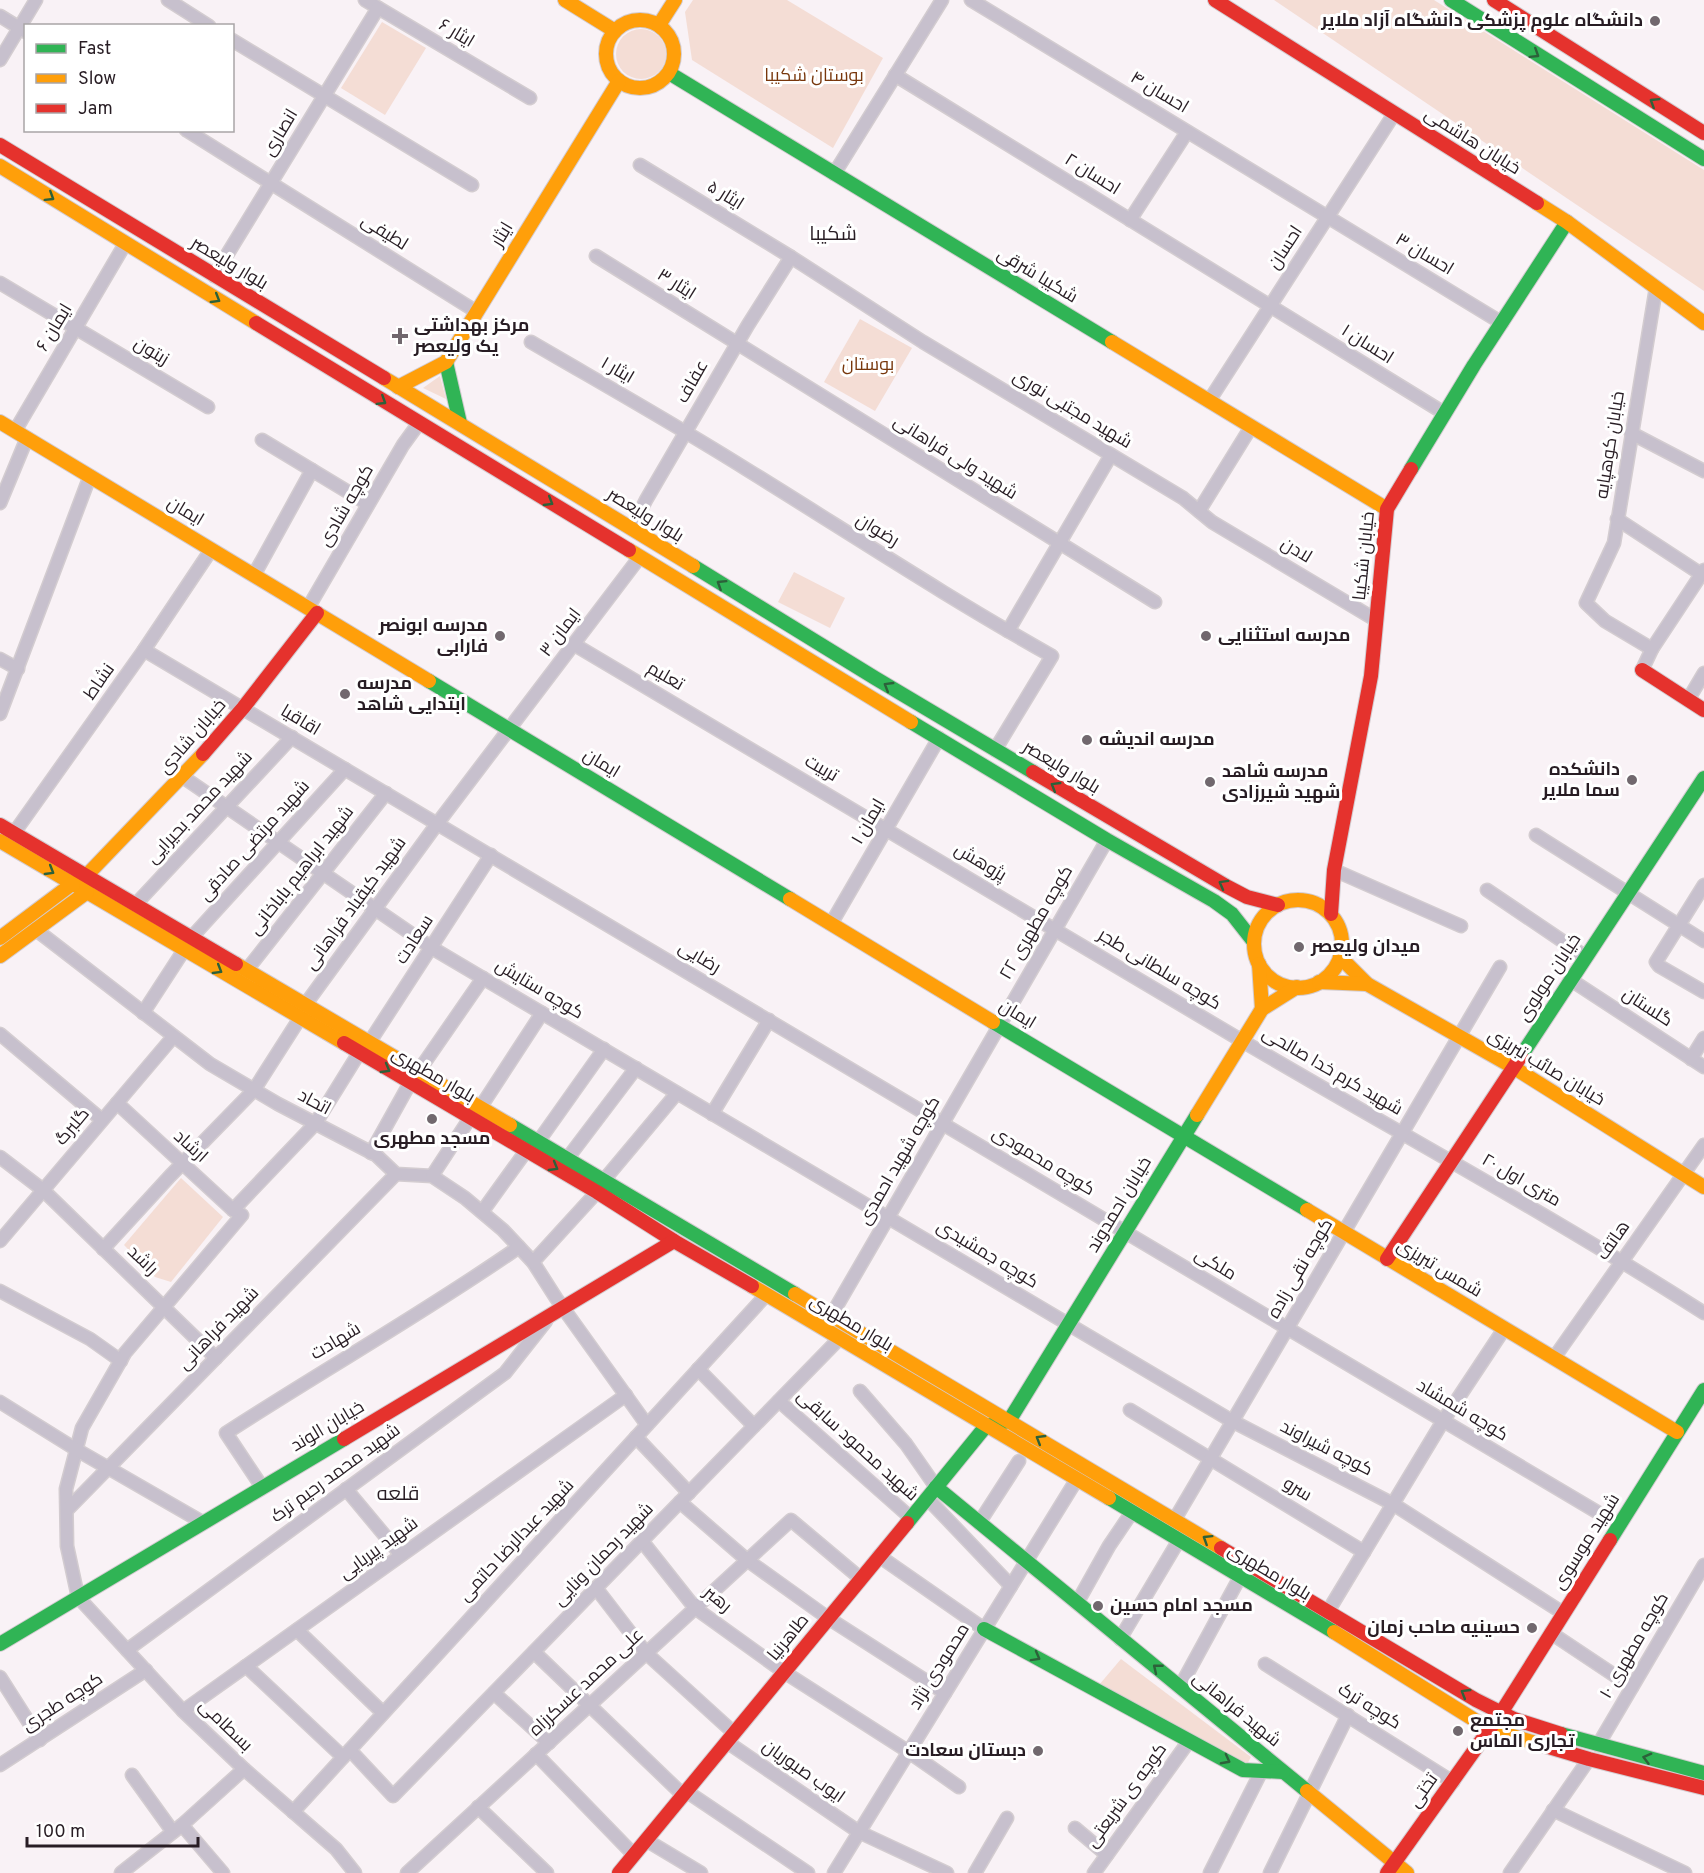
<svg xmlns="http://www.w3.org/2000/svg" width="1704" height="1873" font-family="Overpass,Cairo,sans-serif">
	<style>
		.green { fill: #f4ddd5 }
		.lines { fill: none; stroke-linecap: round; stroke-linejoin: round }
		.street-casing { stroke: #d3ccd0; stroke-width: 15 }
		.fast-casing { stroke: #d3ccd0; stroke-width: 16 }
		.slow-casing { stroke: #d3ccd0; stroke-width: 16 }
		.jam-casing { stroke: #d3ccd0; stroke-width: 16 }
		.street { stroke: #c7c0cd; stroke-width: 12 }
		.fast { stroke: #30b455; stroke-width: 14 }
		.slow { stroke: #ff9f0a; stroke-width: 14 }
		.jam { stroke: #e5322d; stroke-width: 14 }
		.oneway { stroke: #2c613a }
		.poi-dot { fill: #71686e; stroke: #fff; stroke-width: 2 }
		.labels { text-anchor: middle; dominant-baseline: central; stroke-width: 6; stroke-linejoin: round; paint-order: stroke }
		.poi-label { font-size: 18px; font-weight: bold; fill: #281d24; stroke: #fff; text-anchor: start }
		.street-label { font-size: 18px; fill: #281d24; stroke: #fff }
		.park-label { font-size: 18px; fill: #78370c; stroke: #fff }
		.neighbourhood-label { font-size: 20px; fill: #281d24; stroke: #fff }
	</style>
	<rect width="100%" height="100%" fill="#f9f2f6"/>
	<g class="green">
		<polygon points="693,0 787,0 883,58 833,148 692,60 685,12"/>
		<polygon points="1274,0 1434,0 1704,170 1704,291"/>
		<polygon points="382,22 426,48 385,115 341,88"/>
		<circle cx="641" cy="54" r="25"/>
		<polygon points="860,319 912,348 875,411 824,382"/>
		<polygon points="440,376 446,399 423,388"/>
		<polygon points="794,572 845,598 830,628 778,602"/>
		<polygon points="181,1178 223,1217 171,1282 155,1277 124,1245"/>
		<polygon points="1121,1659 1251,1757 1246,1766 1099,1685"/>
	</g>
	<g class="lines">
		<defs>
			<g id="street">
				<polyline points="168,0 209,26"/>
				<polyline points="365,0 530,98"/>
				<polyline points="971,0 1502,323"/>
				<polyline points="0,16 26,32"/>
				<polyline points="232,40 472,185"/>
				<polyline points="0,60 36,0"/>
				<polyline points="895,75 1444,413"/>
				<polyline points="186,130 477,312"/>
				<polyline points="640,165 791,257 923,342 1183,498 1212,522 1376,620"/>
				<polyline points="834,174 942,0"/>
				<polyline points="1130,220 1187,132"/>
				<polyline points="596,256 1155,602"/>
				<polyline points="214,276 378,8"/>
				<polyline points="0,283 208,407"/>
				<path d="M531,342C603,384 676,425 746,469C848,532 948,598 1052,656L995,750"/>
				<polyline points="1209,401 1394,114"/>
				<polyline points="15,431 125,244"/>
				<polyline points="1631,433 1704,471"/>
				<polyline points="262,440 368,504"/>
				<polyline points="0,503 27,438"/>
				<polyline points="1199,511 1251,427"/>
				<polyline points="1617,519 1701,574"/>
				<polyline points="632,528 646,500 748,325 791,257"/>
				<polyline points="254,575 312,470"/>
				<polyline points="308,608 403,445 419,423"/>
				<polyline points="1008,631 1111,455"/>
				<path d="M575,645C798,776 1020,910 1244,1042C1397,1132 1554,1217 1704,1313"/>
				<polyline points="1652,649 1605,621 1586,603 1614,543 1656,288"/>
				<polyline points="144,650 1619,1525"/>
				<polyline points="0,659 18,669"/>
				<polyline points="1642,670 1652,649 1704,570"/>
				<polyline points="1688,700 1704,673"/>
				<polyline points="0,714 90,476"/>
				<polyline points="183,777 432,948 1232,1421 1393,1504 1563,1613"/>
				<polyline points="14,833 144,650 211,550"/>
				<polyline points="1536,835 1704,941"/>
				<polyline points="1334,870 1461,926"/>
				<polyline points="1704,885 1656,962 1659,966 1704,992"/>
				<polyline points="1487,890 1586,957"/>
				<polyline points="135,905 292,737"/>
				<polyline points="831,924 939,738"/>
				<polyline points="35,929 210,1064 278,1104 376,1155 396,1174 432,1176 465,1198 503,1230 533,1262 556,1298 647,1425"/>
				<polyline points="191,938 345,769"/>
				<polyline points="246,971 386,793"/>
				<polyline points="1571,980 1704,1067"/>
				<polyline points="305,1005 437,824 639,558"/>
				<polyline points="143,1013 184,950"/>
				<polyline points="0,1034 102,1120"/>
				<polyline points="369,1043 491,855"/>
				<polyline points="1691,1059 1704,1038"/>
				<polyline points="418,1072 483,978"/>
				<polyline points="117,1103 233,1210 242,1215 125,1353 82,1428 66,1489 67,1546 78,1597 183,1711 244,1769 336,1849 355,1873"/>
				<polyline points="480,1108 542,1013"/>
				<polyline points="712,1114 769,1020"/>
				<polyline points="538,1142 604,1049"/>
				<polyline points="371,1153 410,1083"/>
				<polyline points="0,1157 43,1190 216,1358"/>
				<polyline points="567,1159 636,1068"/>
				<polyline points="432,1176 470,1118"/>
				<polyline points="604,1180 677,1093"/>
				<polyline points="233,1210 315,1124 359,1053"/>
				<polyline points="482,1212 526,1151"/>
				<polyline points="0,1241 173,1037"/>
				<polyline points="103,1249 170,1176 254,1090 300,1018"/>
				<polyline points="533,1262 597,1192"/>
				<polyline points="0,1291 90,1339 121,1361"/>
				<polyline points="831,1316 1107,840"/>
				<polyline points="1554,1358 1704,1145"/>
				<polyline points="698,1369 754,1426"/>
				<polyline points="860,1391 906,1444 936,1487"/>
				<polyline points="779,1401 911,1518"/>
				<polyline points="0,1402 77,1450 202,1522"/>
				<polyline points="1130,1410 1364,1552"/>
				<polyline points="636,1437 689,1493"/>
				<path d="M262,1487L226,1433C323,1370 424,1313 519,1247"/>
				<polyline points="346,1489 401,1555"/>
				<polyline points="927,1498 1011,1586"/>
				<polyline points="680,1502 747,1560 828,1618 945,1693"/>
				<polyline points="68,1509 396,1174"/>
				<polyline points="1175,1519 1500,967"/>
				<polyline points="979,1523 1019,1461"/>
				<polyline points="642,1541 695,1608 784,1672 909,1752 959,1787"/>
				<polyline points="879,1556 984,1629"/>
				<polyline points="596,1588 646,1653 734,1733"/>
				<polyline points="1077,1603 1109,1546 1132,1512"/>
				<polyline points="1327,1613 1443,1421 1504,1329"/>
				<polyline points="297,1630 383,1713"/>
				<polyline points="1551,1633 1632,1687"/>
				<polyline points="1120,1639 1179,1540"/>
				<polyline points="127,1650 505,1373 546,1321"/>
				<polyline points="534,1652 683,1795"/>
				<polyline points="1265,1664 1453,1782"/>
				<polyline points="246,1666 343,1757"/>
				<polyline points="0,1677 40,1740"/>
				<polyline points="1180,1687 1240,1577"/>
				<polyline points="494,1693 549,1743"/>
				<polyline points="183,1711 626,1395"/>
				<polyline points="727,1742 859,1832 947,1873"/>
				<polyline points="1598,1745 1704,1565"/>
				<polyline points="350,1750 393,1796 840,1338"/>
				<polyline points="536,1754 634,1855"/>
				<polyline points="0,1765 146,1670"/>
				<polyline points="132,1775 173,1832"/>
				<polyline points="686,1791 808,1873"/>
				<polyline points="478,1807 547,1873"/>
				<polyline points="1553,1810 1685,1873"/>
				<polyline points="293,1812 767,1294"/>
				<polyline points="182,1825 223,1873"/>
				<polyline points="1075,1828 1107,1855"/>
				<polyline points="646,1840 701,1873"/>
				<polyline points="121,1873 182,1825 244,1769"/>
				<polyline points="407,1873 791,1520 860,1578"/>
				<polyline points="834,1873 1077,1479"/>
				<polyline points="975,1873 1007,1818"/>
				<polyline points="1094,1873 1189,1741"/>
				<polyline points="1210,1873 1261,1772"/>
				<polyline points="1270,1873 1348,1715"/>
				<polyline points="1510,1873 1589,1759"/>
			</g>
			<g id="fast">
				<polyline points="1451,0 1704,159"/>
				<polyline points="669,73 1112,342"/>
				<polyline points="446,362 460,423"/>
				<polyline points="1411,469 1474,365 1567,222"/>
				<polyline points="693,566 875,678 1033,772"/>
				<polyline points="429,681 790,899"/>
				<polyline points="911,722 1107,840 1214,901 1232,914 1254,942"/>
				<polyline points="993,1022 1307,1210"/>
				<polyline points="1521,1056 1704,778"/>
				<polyline points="510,1125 795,1294"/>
				<polyline points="936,1487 1307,1791"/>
				<polyline points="1109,1498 1334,1632"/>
				<polyline points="907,1523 986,1426 1009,1421 1197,1115"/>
				<polyline points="1610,1540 1704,1390"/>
				<polyline points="984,1629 1243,1770 1283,1772"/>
				<polyline points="0,1644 344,1439"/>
				<polyline points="1561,1734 1704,1773"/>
			</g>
			<g id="slow">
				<polyline points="565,0 615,31"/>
				<circle cx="640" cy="54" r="34"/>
				<polyline points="659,25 675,0"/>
				<polyline points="0,166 256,323"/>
				<polyline points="1537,203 1567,222 1704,323"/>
				<polyline points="1112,342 1387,509"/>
				<polyline points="384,378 693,566"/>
				<polyline points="398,387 446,362 619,81"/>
				<polyline points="0,422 429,681"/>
				<polyline points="629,550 911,722"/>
				<polyline points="0,841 344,1043"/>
				<polyline points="790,899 993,1022"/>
				<circle cx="1298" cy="944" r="44"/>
				<polyline points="0,938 72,884 86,876 203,754"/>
				<polyline points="0,956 87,892 86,883"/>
				<polyline points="1340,957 1367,984 1513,1067 1704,1187"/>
				<polyline points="236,964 510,1125"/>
				<polyline points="1259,964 1262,1009"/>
				<polyline points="1319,982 1367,984"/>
				<polyline points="1197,1115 1262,1009 1297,987"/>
				<polyline points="1307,1210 1677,1432"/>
				<polyline points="752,1286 1109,1498"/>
				<polyline points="795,1294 1221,1548"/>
				<polyline points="1334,1632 1489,1729 1542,1745"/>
				<polyline points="1307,1791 1407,1873"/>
			</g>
			<g id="jam">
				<polyline points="1215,0 1537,203"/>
				<polyline points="1494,0 1704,133"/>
				<polyline points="0,145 384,378"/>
				<polyline points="256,323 629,550"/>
				<polyline points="1642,670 1704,710"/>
				<polyline points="203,754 243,708 317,613"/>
				<polyline points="1033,772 1226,886 1247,897 1278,905"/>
				<polyline points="0,825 236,964"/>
				<polyline points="1331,914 1334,870 1371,676 1387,509 1411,469"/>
				<polyline points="344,1043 597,1192 674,1241 752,1286"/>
				<polyline points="1387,1259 1521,1056"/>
				<polyline points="344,1439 674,1241"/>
				<polyline points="1221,1548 1476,1700 1514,1719 1561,1734"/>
				<polyline points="1542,1745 1589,1759 1704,1788"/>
				<polyline points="619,1873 907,1523"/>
				<polyline points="1387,1873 1501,1713 1610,1540"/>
			</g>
		</defs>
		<use href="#street" class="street-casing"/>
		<use href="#fast" class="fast-casing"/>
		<use href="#slow" class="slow-casing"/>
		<use href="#jam" class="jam-casing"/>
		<use href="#street" class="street"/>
		<use href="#fast" class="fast"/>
		<use href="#slow" class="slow"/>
		<use href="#jam" class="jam"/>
	</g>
	<defs><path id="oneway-chevron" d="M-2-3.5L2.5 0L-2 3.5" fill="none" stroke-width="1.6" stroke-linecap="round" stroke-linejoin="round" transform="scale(1.5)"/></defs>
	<g class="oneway">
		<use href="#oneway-chevron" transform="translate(1535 54) rotate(32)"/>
		<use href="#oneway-chevron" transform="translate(1654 102) rotate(-148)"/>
		<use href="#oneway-chevron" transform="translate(50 197) rotate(32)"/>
		<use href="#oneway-chevron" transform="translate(216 299) rotate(31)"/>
		<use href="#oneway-chevron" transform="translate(382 401) rotate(32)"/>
		<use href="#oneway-chevron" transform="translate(549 502) rotate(31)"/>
		<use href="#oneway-chevron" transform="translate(721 584) rotate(-148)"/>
		<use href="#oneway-chevron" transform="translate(888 686) rotate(-149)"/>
		<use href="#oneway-chevron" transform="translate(1055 786) rotate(-149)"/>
		<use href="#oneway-chevron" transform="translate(50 871) rotate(31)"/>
		<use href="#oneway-chevron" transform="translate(1223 884) rotate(-151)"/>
		<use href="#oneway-chevron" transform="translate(218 970) rotate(31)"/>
		<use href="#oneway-chevron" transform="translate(386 1069) rotate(30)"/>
		<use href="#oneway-chevron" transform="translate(554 1167) rotate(30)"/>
		<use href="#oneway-chevron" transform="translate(1040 1439) rotate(-149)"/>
		<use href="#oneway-chevron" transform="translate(1207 1539) rotate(-148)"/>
		<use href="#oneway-chevron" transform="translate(1036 1657) rotate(29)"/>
		<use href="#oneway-chevron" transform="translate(1157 1668) rotate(-141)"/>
		<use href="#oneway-chevron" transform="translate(1465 1693) rotate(-149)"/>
		<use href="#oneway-chevron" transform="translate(1647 1758) rotate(-165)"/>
		<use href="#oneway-chevron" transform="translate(1226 1760) rotate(28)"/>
	</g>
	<g class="poi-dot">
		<circle cx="1655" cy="21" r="6"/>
		<path d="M397 327h6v6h6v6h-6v6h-6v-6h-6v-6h6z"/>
		<circle cx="500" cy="636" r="6"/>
		<circle cx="1206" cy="636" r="6"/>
		<circle cx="345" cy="694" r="6"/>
		<circle cx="1087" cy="740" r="6"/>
		<circle cx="1632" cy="780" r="6"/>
		<circle cx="1210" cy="782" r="6"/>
		<circle cx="1299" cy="947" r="6"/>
		<circle cx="432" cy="1119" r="6"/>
		<circle cx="1098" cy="1606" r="6"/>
		<circle cx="1532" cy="1628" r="6"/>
		<circle cx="1458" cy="1731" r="6"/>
		<circle cx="1038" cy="1751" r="6"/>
	</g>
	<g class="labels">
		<g class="poi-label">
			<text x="1643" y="21" text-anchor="end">دانشگاه علوم پزشکی دانشگاه آزاد ملایر</text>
			<text x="414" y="326">مرکز بهداشتی<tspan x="414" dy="21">یک ولیعصر</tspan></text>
			<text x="488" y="626" text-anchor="end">مدرسه ابونصر<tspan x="488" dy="21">فارابی</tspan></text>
			<text x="1218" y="636">مدرسه استثنایی</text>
			<text x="357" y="684">مدرسه<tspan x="357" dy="21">ابتدایی شاهد</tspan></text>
			<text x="1099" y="740">مدرسه اندیشه</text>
			<text x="1620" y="770" text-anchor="end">دانشکده<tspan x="1620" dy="21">سما ملایر</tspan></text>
			<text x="1222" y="772">مدرسه شاهد<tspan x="1222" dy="21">شهید شیرزادی</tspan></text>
			<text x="1311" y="947">میدان ولیعصر</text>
			<text x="432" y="1139" text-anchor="middle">مسجد مطهری</text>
			<text x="1110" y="1606">مسجد امام حسین</text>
			<text x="1520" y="1628" text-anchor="end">حسینیه صاحب زمان</text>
			<text x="1470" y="1721">مجتمع<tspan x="1470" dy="21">تجاری الماس</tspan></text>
			<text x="1026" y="1751" text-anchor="end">دبستان سعادت</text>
		</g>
		<g class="street-label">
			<text transform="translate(456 34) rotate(31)">ایثار ۶</text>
			<text transform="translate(1159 93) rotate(31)">احسان ۴</text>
			<text transform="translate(281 133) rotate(-59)">انصاری</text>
			<text transform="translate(1472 142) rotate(32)">خیابان هاشمی</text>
			<text transform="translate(1092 175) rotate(32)">احسان ۲</text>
			<text transform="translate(725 196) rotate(32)">ایثار ۵</text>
			<text transform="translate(384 233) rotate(32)">لطیفی</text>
			<text transform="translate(503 235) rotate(-59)">ایثار</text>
			<text transform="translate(1286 248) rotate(-57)">احسان</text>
			<text transform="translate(1424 255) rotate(31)">احسان ۳</text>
			<text transform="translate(229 264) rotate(31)">بلوار ولیعصر</text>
			<text transform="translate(1037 276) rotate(31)">شکیبا شرقی</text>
			<text transform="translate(676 285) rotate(32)">ایثار ۳</text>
			<text transform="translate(55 328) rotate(-59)">ایمان ۶</text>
			<text transform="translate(1367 345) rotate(32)">احسان ۱</text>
			<text transform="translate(151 352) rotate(31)">زیتون</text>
			<text transform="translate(617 371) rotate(30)">ایثار ۱</text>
			<text transform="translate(693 382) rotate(-60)">عفاف</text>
			<text transform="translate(1072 410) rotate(31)">شهید مجتبی نوری</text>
			<text transform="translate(1611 445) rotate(-81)">خیابان کوهپایه</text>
			<text transform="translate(955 458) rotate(32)">شهید ولی فراهانی</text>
			<text transform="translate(347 506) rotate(-60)">کوچه شادی</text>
			<text transform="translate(185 512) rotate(31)">ایمان</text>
			<text transform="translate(645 516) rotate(32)">بلوار ولیعصر</text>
			<text transform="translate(877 531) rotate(31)">رضوان</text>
			<text transform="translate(1296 551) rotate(31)">لادن</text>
			<text transform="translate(1365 556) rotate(-84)">خیابان شکیبا</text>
			<text transform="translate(561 633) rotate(-53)">ایمان ۳</text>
			<text transform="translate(665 677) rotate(30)">تعلیم</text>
			<text transform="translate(100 682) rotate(-55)">نشاط</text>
			<text transform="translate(300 721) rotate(31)">اقاقیا</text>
			<text transform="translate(193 737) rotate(-49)">خیابان شادی</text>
			<text transform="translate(601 764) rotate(31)">ایمان</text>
			<text transform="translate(1061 768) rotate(31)">بلوار ولیعصر</text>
			<text transform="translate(821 769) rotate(30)">تربیت</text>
			<text transform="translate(200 808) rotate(-47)">شهید محمد بحیرایی</text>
			<text transform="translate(869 822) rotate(-60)">ایمان ۱</text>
			<text transform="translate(255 841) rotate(-48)">شهید مرتضی صادقی</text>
			<text transform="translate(980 863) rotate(31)">پژوهش</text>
			<text transform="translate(302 871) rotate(-52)">شهید ابراهیم باباخانی</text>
			<text transform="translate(356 904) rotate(-54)">شهید کیقباد فراهانی</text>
			<text transform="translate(1037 923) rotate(-60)">کوچه مطهری ۲۲</text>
			<text transform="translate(415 940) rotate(-57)">سعادت</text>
			<text transform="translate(699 958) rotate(31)">رضایی</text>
			<text transform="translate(1159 970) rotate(31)">کوچه سلطانی طجر</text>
			<text transform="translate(1550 978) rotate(-57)">خیابان مولوی</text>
			<text transform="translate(539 990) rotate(31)">کوچه ستایش</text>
			<text transform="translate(1647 1008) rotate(33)">گلستان</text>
			<text transform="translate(1017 1015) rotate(31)">ایمان</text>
			<text transform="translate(1546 1068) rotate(31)">خیابان صائب تبریزی</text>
			<text transform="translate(1332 1072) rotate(30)">شهید کرم خدا صالحی</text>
			<text transform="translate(433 1076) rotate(30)">بلوار مطهری</text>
			<text transform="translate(314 1103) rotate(28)">اتحاد</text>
			<text transform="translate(73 1127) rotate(-50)">گلبرگ</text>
			<text transform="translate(190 1147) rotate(42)">ارشاد</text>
			<text transform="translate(900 1161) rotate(-60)">کوچه شهید احمدی</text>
			<text transform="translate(1043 1162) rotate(31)">کوچه محمودی</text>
			<text transform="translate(1521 1181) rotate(30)">۲۰ متری اول</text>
			<text transform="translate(1120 1205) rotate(-59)">خیابان احمدوند</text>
			<text transform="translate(1614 1241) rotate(-55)">هاتف</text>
			<text transform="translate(987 1255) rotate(31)">کوچه جمشیدی</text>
			<text transform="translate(142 1261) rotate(44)">راشد</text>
			<text transform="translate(1215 1265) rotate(31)">ملکی</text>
			<text transform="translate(1301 1269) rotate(-60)">کوچه نقی زاده</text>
			<text transform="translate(1439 1269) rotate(31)">شمس تبریزی</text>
			<text transform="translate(851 1324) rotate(31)">بلوار مطهری</text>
			<text transform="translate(219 1329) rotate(-46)">شهید فراهانی</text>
			<text transform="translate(336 1342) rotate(-31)">شهادت</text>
			<text transform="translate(1462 1411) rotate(31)">کوچه شمشاد</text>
			<text transform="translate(328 1427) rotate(-31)">خیابان الوند</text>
			<text transform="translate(857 1446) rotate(42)">شهید محمود سابقی</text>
			<text transform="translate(1326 1449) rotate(27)">کوچه شیراوند</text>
			<text transform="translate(336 1474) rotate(-36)">شهید محمد رحیم ترک</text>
			<text transform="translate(1297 1490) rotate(31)">سرو</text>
			<text transform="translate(517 1541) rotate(-47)">شهید عبدالرضا حاتمی</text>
			<text transform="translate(1587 1542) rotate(-58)">شهید موسوی</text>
			<text transform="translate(379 1549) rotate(-36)">شهید پیریایی</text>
			<text transform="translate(604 1555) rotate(-46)">شهید رحمان ونایی</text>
			<text transform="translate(1269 1573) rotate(31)">بلوار مطهری</text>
			<text transform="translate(717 1600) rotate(40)">رهبر</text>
			<text transform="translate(789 1638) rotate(-51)">طاهرنیا</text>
			<text transform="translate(1635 1646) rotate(-60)">کوچه مطهری ۱۰</text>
			<text transform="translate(940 1667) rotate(-58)">محمودی نژاد</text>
			<text transform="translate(587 1683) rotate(-43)">علی محمد عسکرزاه</text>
			<text transform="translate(63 1703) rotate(-33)">کوچه طجری</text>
			<text transform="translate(1369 1707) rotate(32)">کوچه ترک</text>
			<text transform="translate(1236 1710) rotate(39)">شهید فراهانی</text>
			<text transform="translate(225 1726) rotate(44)">بسطامی</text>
			<text transform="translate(803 1772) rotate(35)">ایوب صبوریان</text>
			<text transform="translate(1424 1791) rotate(-55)">تختی</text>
			<text transform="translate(1127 1796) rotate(-54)">کوچه ی شریعتی</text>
		</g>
		<g class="park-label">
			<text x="814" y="76">بوستان شکیبا</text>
			<text x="868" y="365">بوستان</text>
		</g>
		<g class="neighbourhood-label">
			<text x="833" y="235">شکیبا</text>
			<text x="398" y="1495">قلعه</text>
		</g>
	</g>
	<rect x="24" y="24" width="210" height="108" fill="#ffffff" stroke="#a9a5a7" stroke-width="1.5"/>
	<rect x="36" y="44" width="30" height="9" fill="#30b455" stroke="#a9a5a7" stroke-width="1.5"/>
	<text x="78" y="54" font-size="18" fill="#281d24">Fast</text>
	<rect x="36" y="74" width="30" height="9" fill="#ff9f0a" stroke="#a9a5a7" stroke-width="1.5"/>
	<text x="78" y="84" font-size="18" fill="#281d24">Slow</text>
	<rect x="36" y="104" width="30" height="9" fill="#e5322d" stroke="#a9a5a7" stroke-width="1.5"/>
	<text x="78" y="114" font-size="18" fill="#281d24">Jam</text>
	<path d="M27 1837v9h171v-9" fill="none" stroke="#281d24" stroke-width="3"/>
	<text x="36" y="1837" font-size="18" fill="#281d24" stroke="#ffffff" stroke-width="4.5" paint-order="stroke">100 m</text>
</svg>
